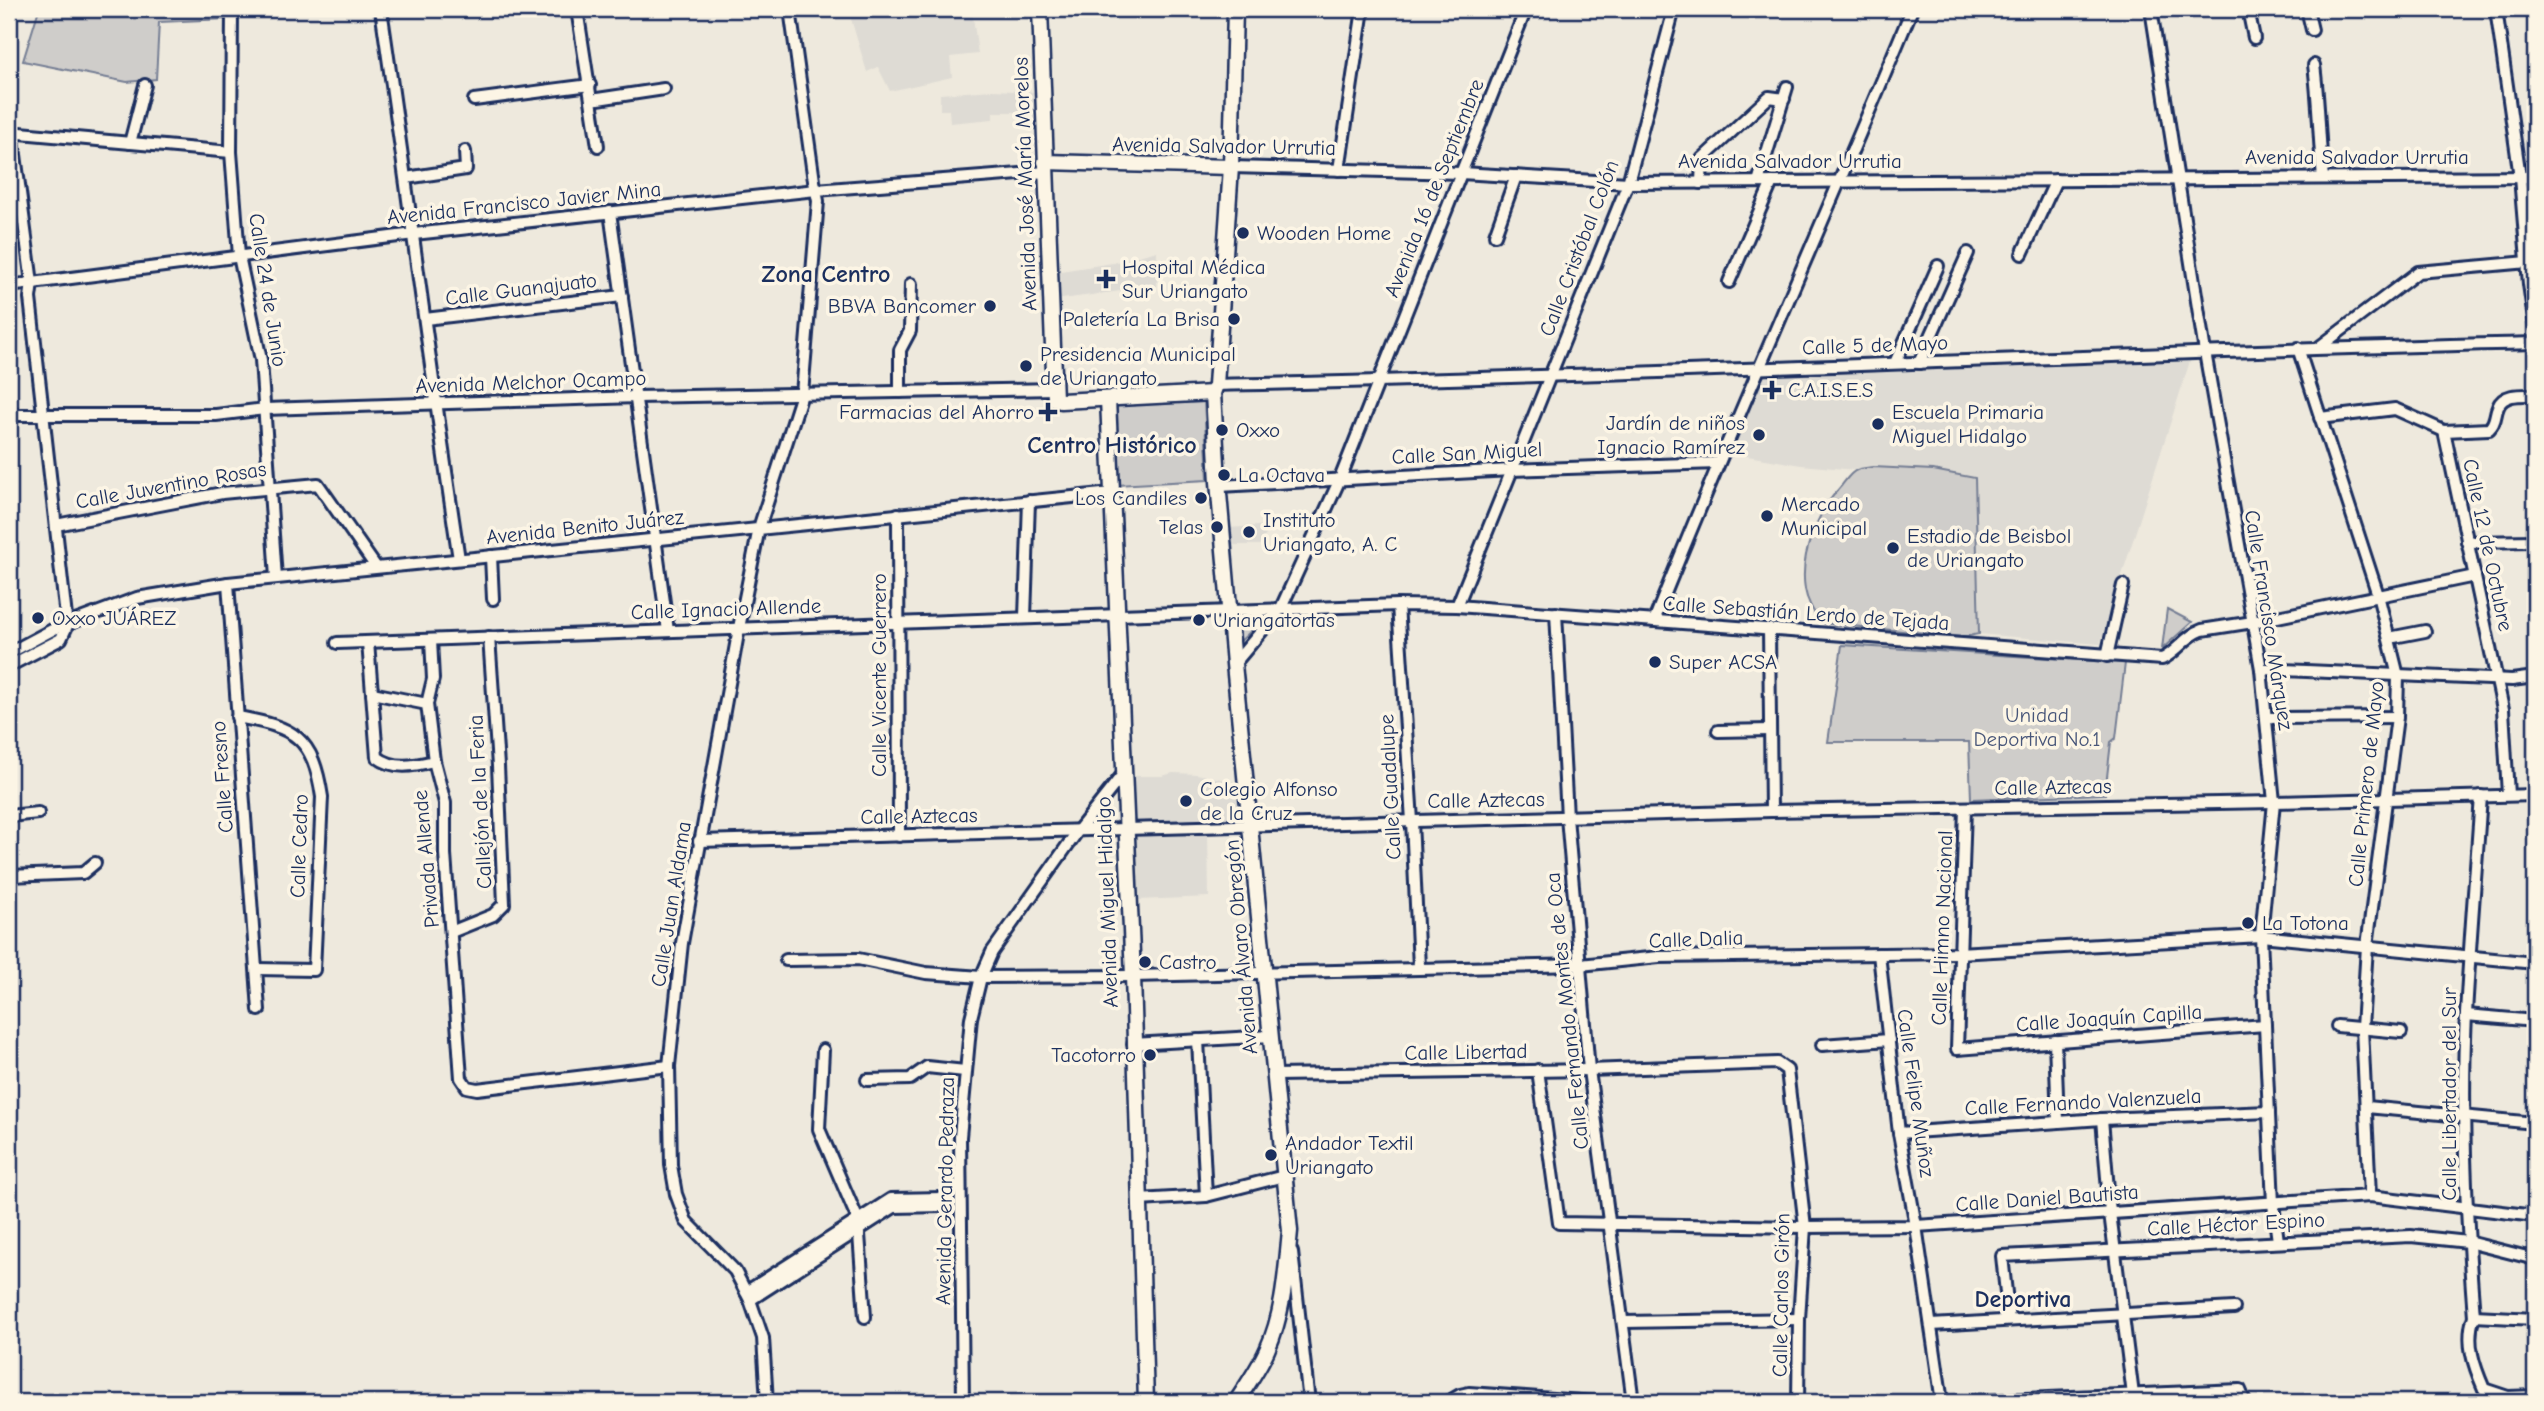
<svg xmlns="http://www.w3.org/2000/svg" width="2544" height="1411" font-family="'Comic Neue',sans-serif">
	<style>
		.built { fill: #dedbd4 }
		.green { fill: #cfcdca; stroke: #757e94; stroke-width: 2 }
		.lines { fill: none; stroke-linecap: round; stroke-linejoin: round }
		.minor-casing { stroke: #1b2f5e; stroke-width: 16 }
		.major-casing { stroke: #1b2f5e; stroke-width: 19 }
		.minor { stroke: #fcf5e5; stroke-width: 10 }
		.major { stroke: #fcf5e5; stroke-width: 14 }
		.poi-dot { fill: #1b2f5e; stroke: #fcf5e5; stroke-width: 2.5 }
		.labels { text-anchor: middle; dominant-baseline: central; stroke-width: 7; stroke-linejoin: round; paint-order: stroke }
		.street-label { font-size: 21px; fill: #1b2f5e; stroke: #fcf5e5 }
		.poi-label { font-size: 21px; fill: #1b2f5e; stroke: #fcf5e5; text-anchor: start }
		.park-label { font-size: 21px; fill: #485679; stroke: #fcf5e5 }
		.quarter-label { font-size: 24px; font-weight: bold; fill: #1b2f5e; stroke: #fcf5e5 }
	</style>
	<rect width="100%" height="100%" fill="#eee9dd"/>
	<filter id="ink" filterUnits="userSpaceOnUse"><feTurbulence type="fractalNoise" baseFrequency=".0143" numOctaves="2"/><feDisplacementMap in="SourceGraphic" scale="14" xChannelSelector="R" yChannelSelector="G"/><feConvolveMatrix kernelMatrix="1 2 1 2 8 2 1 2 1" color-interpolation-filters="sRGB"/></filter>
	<g filter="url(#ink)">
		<g class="built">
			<polygon points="848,9 972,9 978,54 950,57 952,77 890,91 878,67 867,72"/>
			<polygon points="992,90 1038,92 1038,112 993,112 993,119 950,123 949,110 940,110 940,94"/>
			<polygon points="1157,251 1157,286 1055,300 1054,272 1113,263"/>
			<polygon points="2190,361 2100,644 1979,634 1974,478 1933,470 1873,467 1855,470 1801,465 1729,453 1762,376"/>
			<polygon points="1272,525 1262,541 1262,545 1230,545 1229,528"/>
			<polygon points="1173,773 1197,774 1240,783 1244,819 1133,824 1129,776 1162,776"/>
			<polygon points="1208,833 1209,897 1137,900 1134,837"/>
		</g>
		<g class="green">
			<polygon points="39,9 227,9 226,19 159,22 156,79 127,82 23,61"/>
			<polygon points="1204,399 1208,480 1116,485 1111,404"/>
			<path d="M1873,467L1933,470L1975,478L1979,634L1963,637L1821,623C1814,612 1807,602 1805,589C1799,553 1819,510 1842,485C1846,480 1851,472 1857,470C1862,468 1868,468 1873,467Z"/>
			<polygon points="2167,609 2192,622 2162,649"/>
			<polygon points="1234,613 1270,613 1235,646"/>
			<polygon points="1842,645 2125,663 2116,738 2111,742 2105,794 1971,799 1969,742 1828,742"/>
		</g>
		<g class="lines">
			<defs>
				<g id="minor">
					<polyline points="232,9 231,152 239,256 261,360 276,578"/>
					<path d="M381,9C408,192 431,376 459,559"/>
					<polyline points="577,9 598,146"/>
					<polyline points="2151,9 2205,352 2261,669 2274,802 2261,936 2273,1204 2278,1241"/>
					<polyline points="2248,9 2254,38"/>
					<polyline points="2307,9 2312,30"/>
					<polyline points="2496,9 2520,177 2529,284 2535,326"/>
					<path d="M2314,65C2319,103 2319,140 2323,178"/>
					<polyline points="474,100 590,85"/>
					<polyline points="591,100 664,89"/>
					<polyline points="9,126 12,132 32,283 30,298 67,626 61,639 9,666"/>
					<polyline points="9,132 231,152"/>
					<polyline points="130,143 145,85"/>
					<polyline points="1231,167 1461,173 1628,183 2535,177"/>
					<polyline points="1339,170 1363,9"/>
					<polyline points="406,178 466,169 465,151"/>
					<polyline points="1758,182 1787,87"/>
					<polyline points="1701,183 1702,159 1769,97 1784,99"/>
					<polyline points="610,212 668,631"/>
					<polyline points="1495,235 1516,176"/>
					<polyline points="2022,254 2056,180"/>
					<polyline points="1729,282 1772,182"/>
					<polyline points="9,286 414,234 816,190 1046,172"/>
					<polyline points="425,319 622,296"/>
					<polyline points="2298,348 2378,595 2398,676 2397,717 2367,946 2362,1028 2370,1196"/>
					<polyline points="2318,348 2418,272 2528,262 2534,264"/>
					<polyline points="1895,363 1938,266"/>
					<polyline points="1919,363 1968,253"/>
					<path d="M1216,385C1656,376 2095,353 2535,343"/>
					<polyline points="900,392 900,350 910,331 911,284"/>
					<polyline points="9,415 216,415 265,409 637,397 1054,389"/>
					<path d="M2320,418L2395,409L2444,431L2489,429C2497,421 2494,416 2498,407C2503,393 2522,395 2535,395"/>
					<polyline points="2444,431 2503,709 2508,795"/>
					<polyline points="1219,486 1511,470 1717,463"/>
					<polyline points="898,514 899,836"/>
					<polyline points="56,525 222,493 318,484 376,567"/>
					<polyline points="2467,542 2535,541"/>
					<polyline points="491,556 493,599"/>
					<polyline points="228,583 259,1010"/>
					<polyline points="1398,605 1412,821 1419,967"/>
					<polyline points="1457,606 1628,183 1674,9"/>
					<polyline points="1556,613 1567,817 1589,1070 1633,1402"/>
					<polyline points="1025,617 1029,501"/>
					<path d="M1654,621C1736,415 1828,213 1912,9"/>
					<polyline points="1769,629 1771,811"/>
					<polyline points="2389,638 2425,631"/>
					<polyline points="431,640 433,679 427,704 434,761 445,803 445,854 461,1078 467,1087 477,1089 669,1066"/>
					<path d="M368,642L377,757C394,770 413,766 434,761"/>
					<path d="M337,643L1398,605L1457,606L2162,659C2177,652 2185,636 2202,630L2253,622L2475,576"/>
					<polyline points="9,653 54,629 137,598 228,583 1112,493"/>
					<polyline points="2107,656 2123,585"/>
					<polyline points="1234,664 1281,608 1340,479 1526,9"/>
					<polyline points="2261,669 2512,680 2535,677"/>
					<polyline points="372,693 427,704"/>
					<path d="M237,717C295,727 313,737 322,797L314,970L257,969"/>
					<polyline points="2266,718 2397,717"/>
					<polyline points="1718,731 1770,730"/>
					<path d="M2481,796C2476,869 2470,941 2466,1014C2461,1114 2466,1216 2474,1316C2465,1342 2474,1366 2484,1389L2508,1397L2535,1396"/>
					<polyline points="1965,808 1957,1049 2265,1025"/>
					<polyline points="9,816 38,813"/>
					<polyline points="699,841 1771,811 2274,802 2535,795"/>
					<polyline points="9,876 83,873 95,863"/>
					<polyline points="451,932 493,915 504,904 498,766 489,637"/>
					<polyline points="1879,954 1899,1133 1916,1226 1942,1402"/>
					<polyline points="786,960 858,959 926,973 981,977 1133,976 1580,965 1659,957 1958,953 2261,936 2535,963"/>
					<polyline points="2466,1015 2535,1021"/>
					<polyline points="2337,1026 2401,1032"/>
					<polyline points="1198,1040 1206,1196"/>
					<polyline points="2055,1041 2058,1121"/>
					<polyline points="1133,1044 1271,1036"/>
					<polyline points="1822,1045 1889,1040"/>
					<polyline points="823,1050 819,1129 858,1220 865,1317"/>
					<polyline points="1538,1070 1559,1223 1805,1227 1916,1226 2370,1196 2535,1216"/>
					<polyline points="1275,1075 1589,1070 1777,1063 1787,1070 1805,1227 1799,1319 1798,1402"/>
					<polyline points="867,1080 910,1079 927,1067 965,1071"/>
					<polyline points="2367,1107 2535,1123"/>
					<polyline points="2102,1119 2110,1213 2133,1395"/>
					<polyline points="1899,1133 2102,1119 2269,1112"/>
					<polyline points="1139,1200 1206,1196 1284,1176"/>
					<polyline points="1292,1252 1309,1402"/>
					<polyline points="746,1292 891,1199 943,1198 943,1206 894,1207 750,1300"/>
					<polyline points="2474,1316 2535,1319"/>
					<polyline points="2009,1320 2002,1256 2411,1236 2468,1242 2535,1259"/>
					<polyline points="1624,1322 1799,1319"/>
					<polyline points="1931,1325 2234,1308"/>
					<polyline points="767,1402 763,1338 750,1300 735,1271 686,1221 676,1194 671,1165 669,1066 682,943 739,628 759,528 802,394 818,201 814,181 790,9"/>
					<polyline points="963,1402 960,1137 971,1018 981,977 992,952 1077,832 1123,774"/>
					<polyline points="1448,1402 1460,1395 1469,1393 1595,1402"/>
					<polyline points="1952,1402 2240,1390 2245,1402"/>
				</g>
				<g id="major">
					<polyline points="1040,9 1055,399 1061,401 1213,393"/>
					<path d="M1235,9L1231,167L1216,385L1213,393L1218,482L1234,664L1290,1231C1286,1271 1284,1313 1267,1350C1259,1368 1247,1385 1236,1402"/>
					<polyline points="1045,162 1231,167"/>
					<polyline points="1108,399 1133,976 1146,1402"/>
				</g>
			</defs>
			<use href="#minor" class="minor-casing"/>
			<use href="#major" class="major-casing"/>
			<use href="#minor" class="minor"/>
			<use href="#major" class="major"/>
		</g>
	</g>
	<g class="poi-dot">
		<circle cx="1243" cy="233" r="7"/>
		<path d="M1102.5 268.5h7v7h7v7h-7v7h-7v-7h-7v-7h7z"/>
		<circle cx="990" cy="306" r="7"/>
		<circle cx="1234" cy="319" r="7"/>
		<circle cx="1026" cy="366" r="7"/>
		<path d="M1768.5 379.5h7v7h7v7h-7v7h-7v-7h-7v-7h7z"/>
		<path d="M1044.5 401.5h7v7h7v7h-7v7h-7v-7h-7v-7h7z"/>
		<circle cx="1878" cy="424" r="7"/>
		<circle cx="1222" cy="430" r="7"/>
		<circle cx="1759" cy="435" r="7"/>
		<circle cx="1224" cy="475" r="7"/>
		<circle cx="1201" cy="498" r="7"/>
		<circle cx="1767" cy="516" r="7"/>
		<circle cx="1217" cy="527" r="7"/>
		<circle cx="1249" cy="532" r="7"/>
		<circle cx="1893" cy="548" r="7"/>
		<circle cx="38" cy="618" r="7"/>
		<circle cx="1199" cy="620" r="7"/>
		<circle cx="1655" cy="662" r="7"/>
		<circle cx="1186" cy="801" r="7"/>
		<circle cx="2248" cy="923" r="7"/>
		<circle cx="1145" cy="962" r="7"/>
		<circle cx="1150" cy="1055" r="7"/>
		<circle cx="1271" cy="1155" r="7"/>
	</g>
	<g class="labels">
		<g class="street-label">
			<text transform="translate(1224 146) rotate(1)">Avenida Salvador Urrutia</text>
			<text x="2357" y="157">Avenida Salvador Urrutia</text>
			<text x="1790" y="161">Avenida Salvador Urrutia</text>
			<text transform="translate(1025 184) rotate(-92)">Avenida José María Morelos</text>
			<text transform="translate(1434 188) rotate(-68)">Avenida 16 de Septiembre</text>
			<text transform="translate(524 203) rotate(-6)">Avenida Francisco Javier Mina</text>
			<text transform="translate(1579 248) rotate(-69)">Calle Cristóbal Colón</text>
			<text transform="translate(521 289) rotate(-7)">Calle Guanajuato</text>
			<text transform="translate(268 290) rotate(81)">Calle 24 de Junio</text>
			<text transform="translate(1875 345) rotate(-2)">Calle 5 de Mayo</text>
			<text transform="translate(531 382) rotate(-2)">Avenida Melchor Ocampo</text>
			<text transform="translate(1467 453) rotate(-3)">Calle San Miguel</text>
			<text transform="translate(171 485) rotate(-10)">Calle Juventino Rosas</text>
			<text transform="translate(585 527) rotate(-6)">Avenida Benito Juárez</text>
			<text transform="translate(2488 545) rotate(78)">Calle 12 de Octubre</text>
			<text transform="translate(726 609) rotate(-2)">Calle Ignacio Allende</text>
			<text transform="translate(1806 613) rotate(4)">Calle Sebastián Lerdo de Tejada</text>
			<text transform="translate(2269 620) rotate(81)">Calle Francisco Márquez</text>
			<text transform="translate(879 675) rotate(-90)">Calle Vicente Guerrero</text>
			<text transform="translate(222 777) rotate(-94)">Calle Fresno</text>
			<text transform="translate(2366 784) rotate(-84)">Calle Primero de Mayo</text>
			<text transform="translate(1390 787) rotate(-93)">Calle Guadalupe</text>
			<text transform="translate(2053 787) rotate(-1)">Calle Aztecas</text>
			<text transform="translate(1486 800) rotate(-1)">Calle Aztecas</text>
			<text transform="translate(480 802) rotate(-93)">Callejón de la Feria</text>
			<text transform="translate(919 816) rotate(-1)">Calle Aztecas</text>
			<text transform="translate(299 846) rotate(-88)">Calle Cedro</text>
			<text transform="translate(426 859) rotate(-95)">Privada Allende</text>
			<text transform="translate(1107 902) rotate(-92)">Avenida Miguel Hidalgo</text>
			<text transform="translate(671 904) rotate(-81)">Calle Juan Aldama</text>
			<text transform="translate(1942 928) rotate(-88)">Calle Himno Nacional</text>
			<text transform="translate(1696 939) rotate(-2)">Calle Dalia</text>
			<text transform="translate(1241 947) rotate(-95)">Avenida Álvaro Obregón</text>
			<text transform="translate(1567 1011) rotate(-96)">Calle Fernando Montes de Oca</text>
			<text transform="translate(2109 1018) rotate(-4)">Calle Joaquín Capilla</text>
			<text transform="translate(1466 1052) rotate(-1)">Calle Libertad</text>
			<text transform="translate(1916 1093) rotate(82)">Calle Felipe Muñoz</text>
			<text transform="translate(2449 1094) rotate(-90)">Calle Libertador del Sur</text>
			<text transform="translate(2083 1102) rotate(-3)">Calle Fernando Valenzuela</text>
			<text transform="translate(945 1191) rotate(-89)">Avenida Gerardo Pedraza</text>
			<text transform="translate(2047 1198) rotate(-4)">Calle Daniel Bautista</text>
			<text transform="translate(2236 1224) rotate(-3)">Calle Héctor Espino</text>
			<text transform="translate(1781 1295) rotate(-89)">Calle Carlos Girón</text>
		</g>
		<g class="poi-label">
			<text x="1257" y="233">Wooden Home</text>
			<text x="1122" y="267">Hospital Médica<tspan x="1122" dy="24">Sur Uriangato</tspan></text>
			<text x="976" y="306" text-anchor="end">BBVA Bancomer</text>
			<text x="1220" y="319" text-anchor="end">Paletería La Brisa</text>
			<text x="1040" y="354">Presidencia Municipal<tspan x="1040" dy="24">de Uriangato</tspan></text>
			<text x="1788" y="390">C.A.I.S.E.S</text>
			<text x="1034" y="412" text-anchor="end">Farmacias del Ahorro</text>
			<text x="1892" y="412">Escuela Primaria<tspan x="1892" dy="24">Miguel Hidalgo</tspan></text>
			<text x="1745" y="423" text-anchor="end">Jardín de niños<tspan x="1745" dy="24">Ignacio Ramírez</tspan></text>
			<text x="1236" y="430">Oxxo</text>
			<text x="1238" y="475">La Octava</text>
			<text x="1187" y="498" text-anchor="end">Los Candiles</text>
			<text x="1781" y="504">Mercado<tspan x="1781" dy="24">Municipal</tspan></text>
			<text x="1263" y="520">Instituto<tspan x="1263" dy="24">Uriangato, A. C</tspan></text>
			<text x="1203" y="527" text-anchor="end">Telas</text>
			<text x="1907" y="536">Estadio de Beisbol<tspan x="1907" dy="24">de Uriangato</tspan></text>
			<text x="52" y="618">Oxxo JUÁREZ</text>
			<text x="1213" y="620">Uriangatortas</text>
			<text x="1669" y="662">Super ACSA</text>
			<text x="1200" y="789">Colegio Alfonso<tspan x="1200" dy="24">de la Cruz</tspan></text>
			<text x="2262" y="923">La Totona</text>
			<text x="1159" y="962">Castro</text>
			<text x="1136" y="1055" text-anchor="end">Tacotorro</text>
			<text x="1285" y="1143">Andador Textil<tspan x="1285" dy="24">Uriangato</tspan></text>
		</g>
		<g class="park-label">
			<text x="2037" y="715">Unidad<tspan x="2037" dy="24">Deportiva No.1</tspan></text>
		</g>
		<g class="quarter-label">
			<text x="826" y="274">Zona Centro</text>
			<text x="1112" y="445">Centro Histórico</text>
			<text x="2023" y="1299">Deportiva</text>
		</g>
	</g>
	<rect width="2544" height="1411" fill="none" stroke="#fcf5e5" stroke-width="35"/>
	<rect x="18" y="18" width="2509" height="1376" fill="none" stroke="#1b2f5e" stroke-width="2.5" filter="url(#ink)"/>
</svg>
